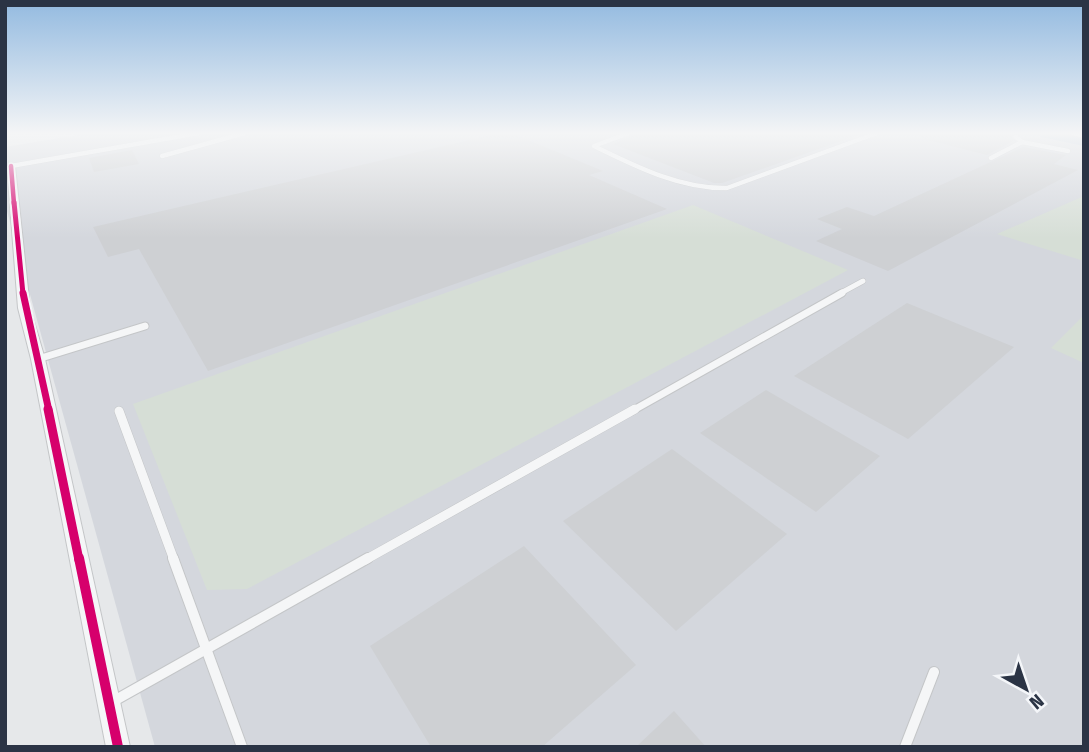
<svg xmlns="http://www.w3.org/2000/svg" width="1089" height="752" font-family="'Fira Sans Condensed',sans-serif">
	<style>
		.built { fill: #d4d7dd }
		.green { fill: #d6ded6 }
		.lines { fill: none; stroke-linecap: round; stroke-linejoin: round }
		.river { fill: #b4c4d5; fill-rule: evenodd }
		.building { fill: #ced0d3 }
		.service-far4-casing { stroke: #c4c6c8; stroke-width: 5 }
		.service-far3-casing { stroke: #c4c6c8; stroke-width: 6 }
		.service-far2-casing { stroke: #c4c6c8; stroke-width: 9 }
		.service-far1-casing { stroke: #c4c6c8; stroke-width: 10 }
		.service-casing { stroke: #c4c6c8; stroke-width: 12 }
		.minor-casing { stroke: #c4c6c8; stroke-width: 2 }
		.service-far4 { stroke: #f5f6f7; stroke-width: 4.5 }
		.service-far3 { stroke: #f5f6f7; stroke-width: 5 }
		.service-far2 { stroke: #f5f6f7; stroke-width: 7 }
		.service-far1 { stroke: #f5f6f7; stroke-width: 9 }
		.service { stroke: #f5f6f7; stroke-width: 10 }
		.minor { fill: #f5f6f7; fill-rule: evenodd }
		.cycleway-far4-casing { stroke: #f4f6f9; stroke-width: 7 }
		.cycleway-far3-casing { stroke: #f4f6f9; stroke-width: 9 }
		.cycleway-far2-casing { stroke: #f4f6f9; stroke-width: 11 }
		.cycleway-far1-casing { stroke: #f4f6f9; stroke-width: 13 }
		.cycleway-casing { stroke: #f4f6f9; stroke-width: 15 }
		.cycleway-far4 { stroke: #d6006c; stroke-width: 4.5 }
		.cycleway-far3 { stroke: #d6006c; stroke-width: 5 }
		.cycleway-far2 { stroke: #d6006c; stroke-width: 7 }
		.cycleway-far1 { stroke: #d6006c; stroke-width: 9 }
		.cycleway { stroke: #d6006c; stroke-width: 10 }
	</style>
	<rect width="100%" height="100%" fill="#e6e8ea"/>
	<polygon class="built" points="90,133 1041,133 1084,143 1084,747 155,747 5,204 5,147"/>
	<g class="green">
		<polygon points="1084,196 1084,261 997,234"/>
		<polygon points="693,205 848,270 247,589 207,590 133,404"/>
		<polygon points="1084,315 1084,363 1051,348"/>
	</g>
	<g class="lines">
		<polygon class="river" points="1039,133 1084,136 1084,146 1041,137"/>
	</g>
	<g class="building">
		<polygon points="500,133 511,133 603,171 589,175 667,209 208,371 139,249 108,257 93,227"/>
		<polygon points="639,133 861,133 861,134 722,183 714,183 613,144"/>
		<polygon points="921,133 1013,133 1013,141 987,155 920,138"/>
		<polygon points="1023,147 1066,155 1054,164 1078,170 888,271 816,241 842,229 817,219 847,207 874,216"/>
		<polygon points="132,150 139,164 94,172 89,158"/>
		<polygon points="907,303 1014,347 908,439 794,376"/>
		<polygon points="766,390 880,456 816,512 700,433"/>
		<polygon points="672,449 787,534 676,631 563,521"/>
		<polygon points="524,546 636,665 542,747 431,747 370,646"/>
		<polygon points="674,711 706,747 636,747"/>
	</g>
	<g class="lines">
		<defs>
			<g id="service-far4">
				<path d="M629,133L594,146C635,166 680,189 727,188L877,133"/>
				<polyline points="1022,142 1068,151"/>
				<polyline points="162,156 245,133"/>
				<polyline points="991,158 1022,142 1016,137"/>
				<polyline points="11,166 199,133"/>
			</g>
			<polyline id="service-far3" points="839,294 863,281"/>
			<g id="service-far2">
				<polyline points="38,359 145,326"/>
				<polyline points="632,411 842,293"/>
			</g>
			<g id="service-far1">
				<polyline points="119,411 174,560"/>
				<polyline points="365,560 635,409"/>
			</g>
			<g id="service">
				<polyline points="173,558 242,747"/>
				<polyline points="112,702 368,558"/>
				<polyline points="905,747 934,672"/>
			</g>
			<g id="minor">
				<polygon points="1067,133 1084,134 1084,138 1068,134"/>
				<polygon points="11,164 15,166 30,308 45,359 130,747 106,747 31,359 18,308 7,166"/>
			</g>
		</defs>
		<use href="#service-far4" class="service-far4-casing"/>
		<use href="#service-far3" class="service-far3-casing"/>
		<use href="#service-far2" class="service-far2-casing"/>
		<use href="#service-far1" class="service-far1-casing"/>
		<use href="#service" class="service-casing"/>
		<use href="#minor" class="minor-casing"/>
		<use href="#service-far4" class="service-far4"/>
		<use href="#service-far3" class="service-far3"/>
		<use href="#service-far2" class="service-far2"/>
		<use href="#service-far1" class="service-far1"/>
		<use href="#service" class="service"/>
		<use href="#minor" class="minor"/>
		<defs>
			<polyline id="cycleway-far4" points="11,166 14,204"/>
			<polyline id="cycleway-far3" points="14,202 23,294"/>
			<polyline id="cycleway-far2" points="23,293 49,411"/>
			<polyline id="cycleway-far1" points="48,409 79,560"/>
			<polyline id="cycleway" points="79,558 118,747"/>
		</defs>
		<use href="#cycleway-far4" class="cycleway-far4-casing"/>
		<use href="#cycleway-far3" class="cycleway-far3-casing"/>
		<use href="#cycleway-far2" class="cycleway-far2-casing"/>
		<use href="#cycleway-far1" class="cycleway-far1-casing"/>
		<use href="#cycleway" class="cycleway-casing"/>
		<use href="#cycleway-far4" class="cycleway-far4"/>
		<use href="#cycleway-far3" class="cycleway-far3"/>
		<use href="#cycleway-far2" class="cycleway-far2"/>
		<use href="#cycleway-far1" class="cycleway-far1"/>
		<use href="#cycleway" class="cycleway"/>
	</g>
	<linearGradient id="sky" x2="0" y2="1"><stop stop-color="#93bae0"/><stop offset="0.56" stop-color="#f4f5f6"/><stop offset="1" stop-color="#f4f5f6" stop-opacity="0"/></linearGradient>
	<rect width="1089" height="238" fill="url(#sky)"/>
	<rect width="1089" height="752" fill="none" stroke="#2b3445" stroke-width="14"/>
	<g transform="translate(1026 689) rotate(140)" stroke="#f4f6f9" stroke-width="5" paint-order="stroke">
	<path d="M0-5L12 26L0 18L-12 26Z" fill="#2b3445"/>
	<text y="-10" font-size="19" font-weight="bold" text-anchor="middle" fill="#2b3445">N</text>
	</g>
</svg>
